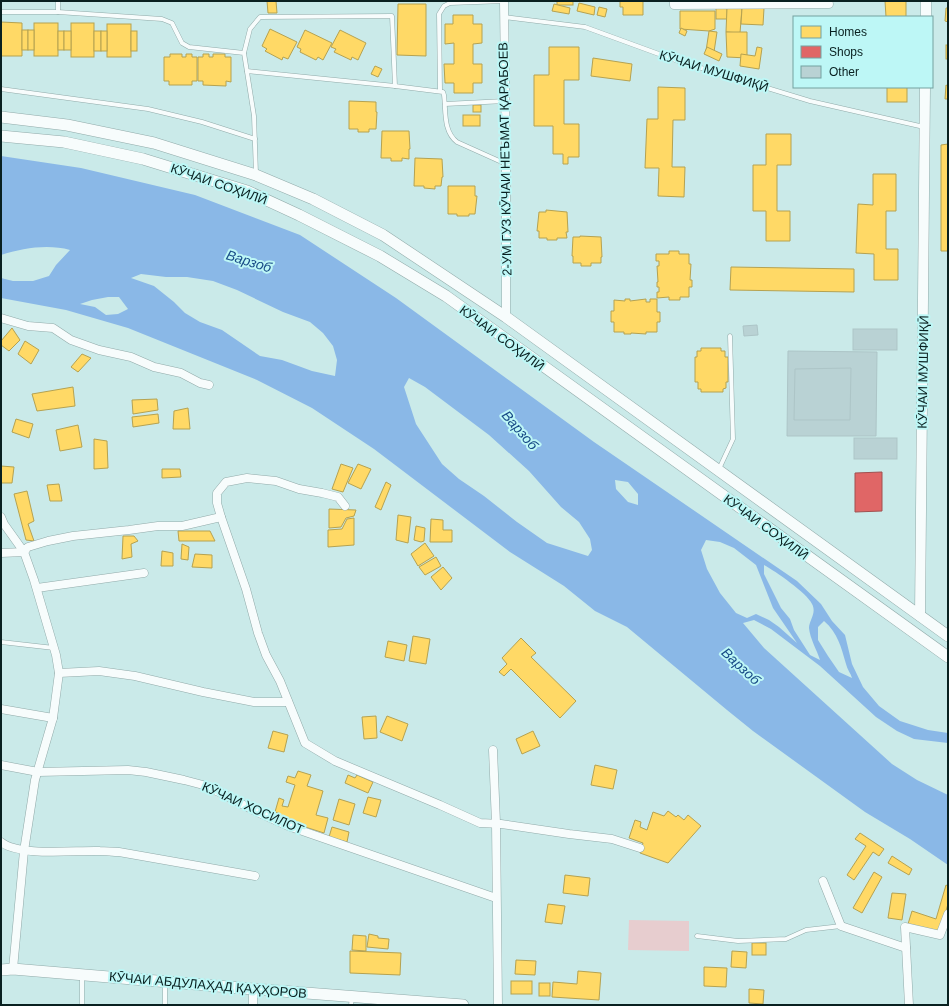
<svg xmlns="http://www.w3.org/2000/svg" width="949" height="1006" font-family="Helvetica,sans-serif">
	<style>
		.green { fill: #e7cdcf }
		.water { fill: #8ab8e7; fill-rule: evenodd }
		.homes { fill: #ffd966; stroke: #b5a251 }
		.shops { fill: #e06666; stroke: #a05151 }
		.building { fill: #b9d2d4; stroke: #adc5c7 }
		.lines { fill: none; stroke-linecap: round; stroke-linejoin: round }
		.service-casing { stroke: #91aaa9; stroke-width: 5 }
		.minor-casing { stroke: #91aaa9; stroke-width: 9 }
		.tertiary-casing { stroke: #91aaa9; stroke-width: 11 }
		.secondary-casing { stroke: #91aaa9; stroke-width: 12 }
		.service { stroke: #f7fcfc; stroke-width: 4 }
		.minor { stroke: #f7fcfc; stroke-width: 8 }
		.tertiary { stroke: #f7fcfc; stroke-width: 10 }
		.secondary { stroke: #f7fcfc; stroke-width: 11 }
		.labels { text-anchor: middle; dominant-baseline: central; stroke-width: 4; stroke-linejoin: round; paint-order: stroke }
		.street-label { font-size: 13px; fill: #092020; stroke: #bdf7f6 }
		.water-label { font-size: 14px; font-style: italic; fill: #184b87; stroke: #bdf7f6 }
	</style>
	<rect width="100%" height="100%" fill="#caeae9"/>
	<polygon class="green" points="629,920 689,921 689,951 628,950"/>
	<path class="water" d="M1,156L81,168L195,195L300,235L396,298L594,442L797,581L821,604L832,621L845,635L852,664L863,687L879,706L900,721L928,730L948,733V743L914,739L897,731L876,717L820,666L771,629L754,620L743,623L764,648L892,764L917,780L948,795V865L910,839L865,812L753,731L727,710L627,627L595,611L564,586L510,552L374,449L312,408L257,380L128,328L66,310L1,298V278L13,281H33L49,276L56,265L70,250C48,244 23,248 1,255ZM141,274L166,277H187L213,281L237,290L283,312L310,322L323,333L333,346L337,360L335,376L312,371L282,360L260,356L222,330L200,322L185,313L174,302L154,286L131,278ZM108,297H119L128,309L118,314L106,315L95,307L80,304L92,300ZM409,378L425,387L489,435L529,471L561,507L579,522L590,539L592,550L588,556L547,543L517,522L484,496L459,479L442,464L416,424L404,387ZM615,480L628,482L638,494V505L628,502L616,489ZM706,540L720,542L734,548L756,565L773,608L797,643L779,627L769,620L756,614L747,618L736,613L720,593L707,569L701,550ZM764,565C775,571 807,593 812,604C817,613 809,620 809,628C810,639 817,650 820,660L810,655L794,630L790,619L781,608L764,574ZM824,621C838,633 841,647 846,664C847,669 851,674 852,678L839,672L828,656L818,640V627Z"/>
	<g class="homes">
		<polygon points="267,1 276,1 277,13 268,13"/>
		<rect x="557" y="1" width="16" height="4"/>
		<polygon points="620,1 643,1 643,15 623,15 623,7 620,7"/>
		<polygon points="885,1 906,1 906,17 886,17"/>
		<polygon points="579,3 595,7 594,15 577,11"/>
		<polygon points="398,4 426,4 426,56 397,55"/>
		<polygon points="554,4 570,8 569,14 552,11"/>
		<polygon points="599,7 607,9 605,17 597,15"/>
		<rect x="716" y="8" width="11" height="11"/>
		<polygon points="727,8 742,8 740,33 726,32"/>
		<polygon points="742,8 764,8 763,25 741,24"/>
		<polygon points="946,8 948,8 948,22 945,21"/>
		<polygon points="680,11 715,11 715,29 709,31 680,29"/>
		<polygon points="453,15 473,15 473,24 482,24 482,43 473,44 473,64 482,64 482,83 473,83 473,93 454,93 454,83 445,83 444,64 454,64 454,43 445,44 445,24 453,24"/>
		<polygon points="1,22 22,23 22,56 1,56"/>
		<rect x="34" y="23" width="24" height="33"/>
		<rect x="71" y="23" width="23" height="34"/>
		<rect x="107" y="24" width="24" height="33"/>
		<polygon points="681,28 687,31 685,36 679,33"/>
		<polygon points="270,29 297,42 288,59 283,57 282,60 265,51 267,49 262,46"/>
		<rect x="22" y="30" width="6" height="20"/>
		<rect x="28" y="30" width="6" height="20"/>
		<polygon points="305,30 332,43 323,60 318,57 316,60 300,52 301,49 297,47"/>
		<polygon points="340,30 366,43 358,60 352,57 351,60 334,52 336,49 331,47"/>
		<rect x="58" y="31" width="6" height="19"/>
		<rect x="64" y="31" width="7" height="19"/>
		<rect x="94" y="31" width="7" height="20"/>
		<rect x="101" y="31" width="6" height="20"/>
		<rect x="131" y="31" width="6" height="20"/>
		<polygon points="709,31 717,32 714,52 706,51"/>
		<polygon points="726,32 747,32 747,58 727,57"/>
		<rect x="946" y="45" width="2" height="14"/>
		<polygon points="549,47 579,47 579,80 564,80 564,124 579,124 579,157 568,157 568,164 563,164 563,154 553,154 553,126 534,126 534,75 549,75"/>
		<polygon points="707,47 722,54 719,61 704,54"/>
		<polygon points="757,47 762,48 759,69 740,66 741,54 755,56"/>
		<polygon points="170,54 182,54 182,57 186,57 186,54 192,54 192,57 197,57 197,81 192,81 192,85 169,85 169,81 164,81 164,57 170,57"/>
		<polygon points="203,54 209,54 209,57 213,57 213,54 225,54 225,57 231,57 231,82 226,81 226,86 203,85 203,81 198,81 198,57 203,57"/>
		<polygon points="593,58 632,64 630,81 591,76"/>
		<polygon points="375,66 382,69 378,77 371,74"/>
		<polygon points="946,85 948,86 948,99 945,99"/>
		<polygon points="658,87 685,88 685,120 673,120 672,167 685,167 684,197 658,196 659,168 645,168 647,119 658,119"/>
		<rect x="887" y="87" width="20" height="15"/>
		<polygon points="349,101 376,102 376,112 377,112 376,129 369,129 369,132 358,132 358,129 349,129"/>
		<rect x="473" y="105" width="8" height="7"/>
		<rect x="463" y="115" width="17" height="11"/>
		<polygon points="382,131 409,131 410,149 409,149 409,159 402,158 402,161 391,161 391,158 381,158"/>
		<polygon points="766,134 791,134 791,165 777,165 777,211 790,211 790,241 766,241 766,211 753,211 753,165 766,165"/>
		<polygon points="948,144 948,251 941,251 941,145"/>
		<polygon points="415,158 442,159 443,177 442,177 441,186 435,186 435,189 424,188 424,186 414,186"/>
		<polygon points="873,174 896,174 896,211 886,211 886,249 898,249 898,280 874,280 874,254 856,253 858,204 873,205"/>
		<polygon points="448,186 475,186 475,196 477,196 475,214 469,214 469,216 457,216 457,214 448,214"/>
		<polygon points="546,210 567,212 568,232 566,232 567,238 557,238 557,240 547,240 547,238 539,238 539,231 537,231 539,212 546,212"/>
		<polygon points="580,236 601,237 602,257 601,257 601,263 591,263 591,266 581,266 581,263 573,263 573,256 572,256 573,237 580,237"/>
		<polygon points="669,251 679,251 679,254 689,254 689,264 691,264 690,280 692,280 692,287 689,287 689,297 680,297 680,300 669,300 669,297 657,298 657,292 659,292 659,287 657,287 657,282 658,282 657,266 659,266 659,261 656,261 656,254 669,254"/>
		<polygon points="731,267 854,269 854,292 730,290"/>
		<polygon points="625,299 630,299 630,301 646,299 646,302 650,302 650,299 657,299 657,312 660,312 660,322 657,322 657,332 646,332 646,334 631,333 631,334 624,334 624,332 614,332 614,322 611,322 611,311 614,311 614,300 625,301"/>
		<polygon points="12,328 20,340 9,351 1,345 1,341"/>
		<polygon points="25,341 39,350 31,364 18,354"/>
		<polygon points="701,348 721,348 721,351 725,351 725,357 728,357 728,382 726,382 726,388 723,389 723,392 701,392 701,389 698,389 698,382 695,382 695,357 697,357 697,351 701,351"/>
		<polygon points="82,354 91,358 78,372 71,367"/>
		<polygon points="73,387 75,406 37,411 32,394"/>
		<polygon points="157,399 158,410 133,414 132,400"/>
		<polygon points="188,408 190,429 173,429 174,411"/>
		<polygon points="158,414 159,423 133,427 132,417"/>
		<polygon points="16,419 33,424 29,438 12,432"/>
		<polygon points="78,425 82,447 60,451 56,430"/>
		<polygon points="94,439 107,441 108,468 94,469"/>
		<polygon points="341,464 353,468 343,492 332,489"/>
		<polygon points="358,464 371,469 361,489 348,483"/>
		<polygon points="1,466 14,467 12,483 1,483"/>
		<polygon points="162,469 180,469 181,477 162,478"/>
		<polygon points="386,482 391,485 381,510 375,507"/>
		<polygon points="59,484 62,501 50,501 47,485"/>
		<polygon points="27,491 34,521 28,524 34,541 26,540 14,494"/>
		<polygon points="329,509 356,510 354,516 346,518 341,527 329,528"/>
		<polygon points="398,515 411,517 408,543 396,540"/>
		<polygon points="354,518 354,545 328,547 328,530 342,529 347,519"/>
		<polygon points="431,519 443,520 443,530 452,530 452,542 430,542"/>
		<polygon points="416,526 425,528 424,541 421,542 414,540"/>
		<polygon points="178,531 210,531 215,541 179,541"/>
		<polygon points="123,536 134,536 138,541 131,544 132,557 122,559"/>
		<polygon points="425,543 434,556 418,566 411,554"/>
		<polygon points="182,544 189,547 188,560 181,559"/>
		<polygon points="162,551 173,553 173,566 161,566"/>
		<polygon points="195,554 212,555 212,568 192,567"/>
		<polygon points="436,557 441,566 425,575 419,567"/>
		<polygon points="443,567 452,578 441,590 431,577"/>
		<polygon points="413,636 430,639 426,664 409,661"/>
		<polygon points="521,638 536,653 531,657 576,701 560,718 511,669 504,676 499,672 507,664 502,658"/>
		<polygon points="388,641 407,645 404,661 385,657"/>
		<polygon points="376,716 377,738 364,739 362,717"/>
		<polygon points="387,716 408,724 402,741 380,732"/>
		<polygon points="273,731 288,735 284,752 268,748"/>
		<polygon points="533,731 540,746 522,754 516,739"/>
		<polygon points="595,765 617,770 613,789 591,785"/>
		<polygon points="298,771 311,775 307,786 323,791 316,815 328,818 324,833 277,818 279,813 275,812 279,798 284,800 282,806 288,807 295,785 286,782 288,776 295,778"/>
		<polygon points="348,775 355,778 357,775 373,782 368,793 345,783"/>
		<polygon points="368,797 381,800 376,817 363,813"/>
		<polygon points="339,799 355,804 349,825 333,820"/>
		<polygon points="668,811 676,817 678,815 684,820 688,815 701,826 668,863 640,853 643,843 629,838 635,820 641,822 640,827 647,830 653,812 664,816"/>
		<polygon points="332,827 349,832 347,842 329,837"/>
		<polygon points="860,833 884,849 879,856 873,852 854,880 847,875 866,846 855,839"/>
		<polygon points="892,856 912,869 909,875 888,863"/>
		<polygon points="874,872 882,877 862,913 853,908"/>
		<polygon points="565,875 590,878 588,896 563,893"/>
		<polygon points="946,885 948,886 948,904 939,934 908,924 912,911 936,919"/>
		<polygon points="892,893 906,894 902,920 888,918"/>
		<polygon points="548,904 565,906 562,924 545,922"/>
		<polygon points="369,934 378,936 378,938 389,939 388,949 367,947"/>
		<polygon points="353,935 366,936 366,951 352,950"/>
		<rect x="752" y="943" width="14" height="12"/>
		<polygon points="350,951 401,953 400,975 350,973"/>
		<polygon points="732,951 747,952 746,968 731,967"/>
		<polygon points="516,960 536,961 535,975 515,974"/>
		<polygon points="704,967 727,968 726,987 704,986"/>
		<polygon points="578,971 601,973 599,1000 552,997 553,982 577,984"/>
		<rect x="511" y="981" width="21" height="13"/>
		<rect x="539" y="983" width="11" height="13"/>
		<polygon points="749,989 764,990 763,1004 749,1003"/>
	</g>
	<polygon class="shops" points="882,472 882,511 855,512 855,473"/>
	<g class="building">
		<polygon points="757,325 758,335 744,336 743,326"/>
		<rect x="853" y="329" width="44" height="21"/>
		<polygon points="788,351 877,352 876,436 787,436"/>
		<polygon points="851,368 850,420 794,420 795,369"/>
		<rect x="854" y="438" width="43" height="21"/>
	</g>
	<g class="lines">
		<defs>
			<g id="service">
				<polyline points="1,12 58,12 162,19 172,23 182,43 189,47 244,53 254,116 256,174"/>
				<polyline points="58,12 58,1"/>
				<polyline points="504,17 585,27 678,61 810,101 924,127"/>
				<path d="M244,53L250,29L260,17L392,16L395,86L443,92L444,95C446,111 443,131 457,142L506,164"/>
				<polyline points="247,71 395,86"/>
				<polyline points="1,89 148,109 202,122 255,139"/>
				<polyline points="440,91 439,14 444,6 450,3 504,1"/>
				<polyline points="445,104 505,101"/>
				<polyline points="719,469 733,439 730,336"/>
				<polyline points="1,642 54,648"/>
				<polyline points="697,936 738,941 786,939 806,930 841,926"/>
				<polyline points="82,975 82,1005"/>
				<polyline points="165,982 165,1005"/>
				<polyline points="351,1005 352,997"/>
			</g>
			<g id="minor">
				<polyline points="504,1 506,164 506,317"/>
				<polyline points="674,1 674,5 829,4"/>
				<polyline points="1,318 28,326 53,328 71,340 99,350 131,357 154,367 181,373 200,383 209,385"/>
				<polyline points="1,517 4,524 24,552 28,547 48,541 73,536 129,530 158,526 182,526 221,517 217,503 217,493 226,482 247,478 276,481 299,489 322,493 338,497 345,506"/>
				<polyline points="221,517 246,589 258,633 266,655 280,681 305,743 335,761 440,805 480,823 501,824 569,834 612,839 640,848"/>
				<polyline points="1,553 24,552 34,580 56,655 59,673 53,718 35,780 24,851 13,969"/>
				<polyline points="37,588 144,573"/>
				<polyline points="59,673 99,671 135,676 203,692 254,702 288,702"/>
				<polyline points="1,709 53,718"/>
				<polyline points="493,750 496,823 498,1005"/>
				<polyline points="1,765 38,772 128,770 146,772 184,780 203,785 221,793 257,812 288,826 496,898"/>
				<path d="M1,842C19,857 76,850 100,851C106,851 113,852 119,852L255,876"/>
				<polyline points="823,881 841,926 906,948"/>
				<polyline points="253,1005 253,989"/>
				<polyline points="909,1005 905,927 940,935 948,914"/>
			</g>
			<g id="tertiary">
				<polyline points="926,17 926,1"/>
				<polyline points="920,616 925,87"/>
			</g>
			<g id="secondary">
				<polyline points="1,117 67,125 154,143 256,175 313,199 383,235 506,317 948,636"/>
				<polyline points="1,136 64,142 143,159 247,191 299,215 380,256 446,296 948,657"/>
				<polyline points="1,970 13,969 253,989 463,1005"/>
			</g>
		</defs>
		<use href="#service" class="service-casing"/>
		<use href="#minor" class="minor-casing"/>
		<use href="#tertiary" class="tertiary-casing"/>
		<use href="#secondary" class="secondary-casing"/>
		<use href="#service" class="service"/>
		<use href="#minor" class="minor"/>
		<use href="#tertiary" class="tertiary"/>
		<use href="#secondary" class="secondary"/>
	</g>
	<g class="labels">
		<g class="street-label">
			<text transform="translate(714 71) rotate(17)">КӮЧАИ МУШФИҚӢ</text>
			<text transform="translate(505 159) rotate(-91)">2-УМ ГУЗ КӮЧАИ НЕЪМАТ ҚАРАБОЕВ</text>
			<text transform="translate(219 184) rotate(19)">КӮЧАИ СОҲИЛӢ</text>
			<text transform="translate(502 338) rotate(36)">КӮЧАИ СОҲИЛӢ</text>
			<text transform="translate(923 372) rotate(-89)">КӮЧАИ МУШФИҚӢ</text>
			<text transform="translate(766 527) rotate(36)">КӮЧАИ СОҲИЛӢ</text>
			<text transform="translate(253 808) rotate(24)">КӮЧАИ ХОСИЛОТ</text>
			<text transform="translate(208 985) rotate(5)">КӮЧАИ АБДУЛАҲАД ҚАҲҲОРОВ</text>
		</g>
		<g class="water-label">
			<text transform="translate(249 261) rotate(17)">Варзоб</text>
			<text transform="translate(520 430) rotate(49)">Варзоб</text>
			<text transform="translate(741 666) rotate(43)">Варзоб</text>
		</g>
	</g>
	<rect width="949" height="1006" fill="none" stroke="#092020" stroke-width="4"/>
	<rect x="793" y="16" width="140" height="72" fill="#bdf7f6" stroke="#75a1a0"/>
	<rect x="801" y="26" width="20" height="12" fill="#ffd966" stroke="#75a1a0"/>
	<text x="829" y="36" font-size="12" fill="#092020">Homes</text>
	<rect x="801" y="46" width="20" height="12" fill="#e06666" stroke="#75a1a0"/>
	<text x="829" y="56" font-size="12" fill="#092020">Shops</text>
	<rect x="801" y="66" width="20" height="12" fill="#b9d2d4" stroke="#75a1a0"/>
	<text x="829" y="76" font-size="12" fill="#092020">Other</text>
</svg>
